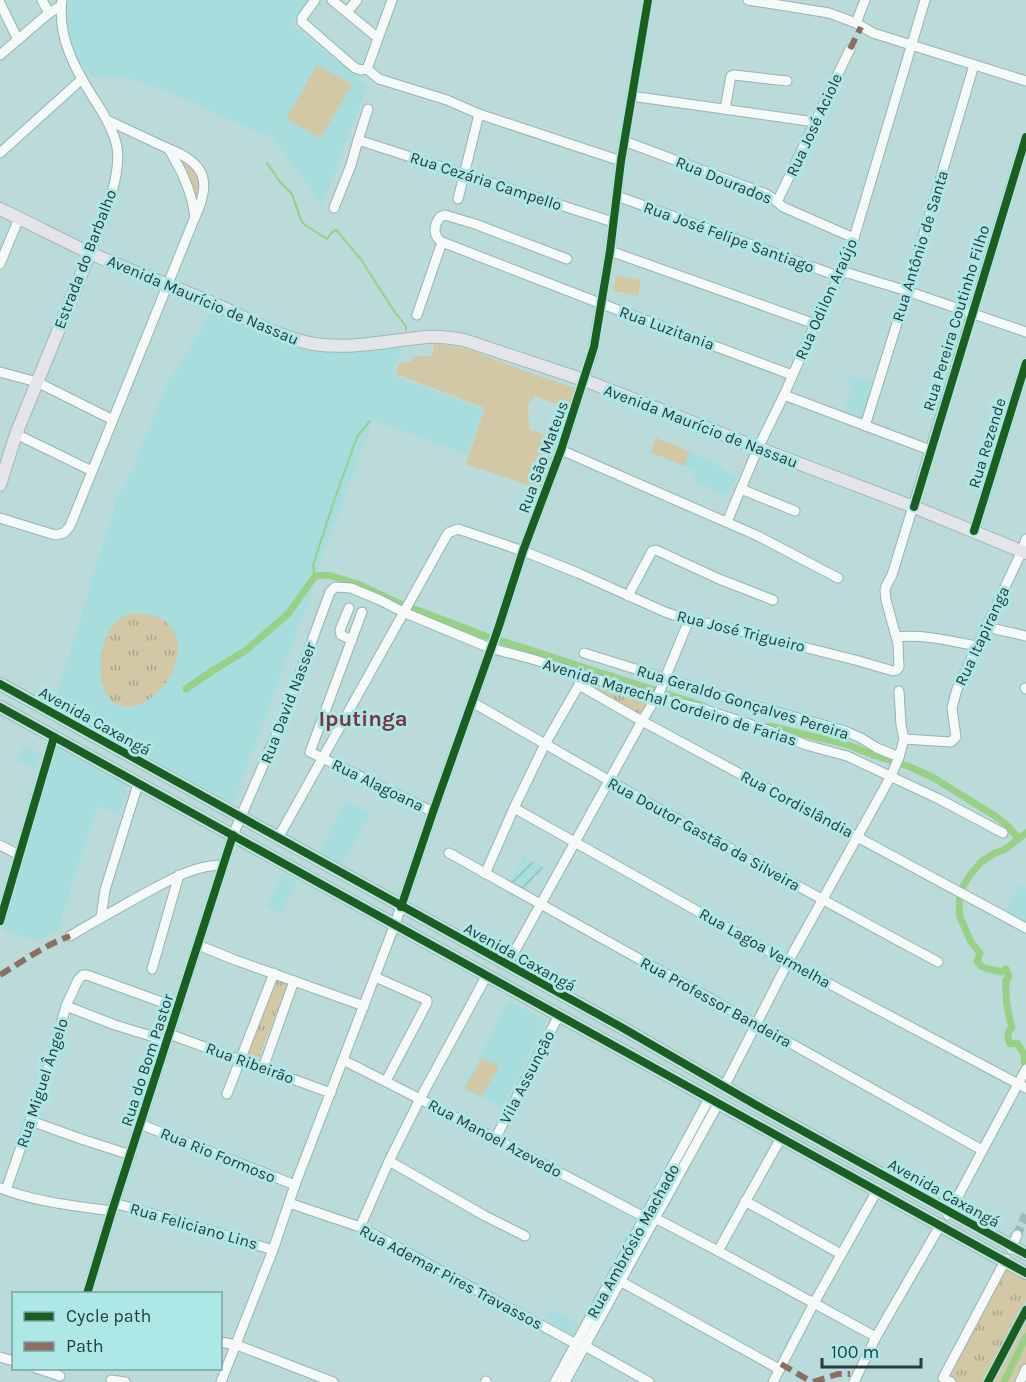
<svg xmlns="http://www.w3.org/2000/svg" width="1026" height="1382" font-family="Karla,sans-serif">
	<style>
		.built { fill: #a7dddc }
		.industrial { fill: url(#industrial-furrows) }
		.green { fill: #d2c8a5 }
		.park { fill: url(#park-tufts) }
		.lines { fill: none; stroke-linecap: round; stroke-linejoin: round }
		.stream { stroke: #98d085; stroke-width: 2 }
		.canal { stroke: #98d085; stroke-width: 7 }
		.minor-tunnel { stroke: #9cbbbb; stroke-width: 9; stroke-dasharray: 9 4.5; stroke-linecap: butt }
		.minor-casing { stroke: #98b2b1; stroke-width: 11 }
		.major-casing { stroke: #a4b6b5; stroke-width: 14 }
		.minor { stroke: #f5faf9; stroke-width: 9 }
		.major { stroke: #e4e5e9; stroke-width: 12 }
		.quiet { stroke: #8d6e63; stroke-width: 6; stroke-dasharray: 12 6; stroke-linecap: butt }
		.cycleway-casing { stroke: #ade8e7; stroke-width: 11 }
		.cycleway { stroke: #1b5e20; stroke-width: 8 }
		.labels { text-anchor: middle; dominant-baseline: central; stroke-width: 6; stroke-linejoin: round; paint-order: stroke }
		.street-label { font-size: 16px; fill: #253d3d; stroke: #ade8e7 }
		.district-label { font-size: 22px; font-weight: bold; fill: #7a333c; stroke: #ade8e7 }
	</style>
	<defs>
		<pattern id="industrial-furrows" width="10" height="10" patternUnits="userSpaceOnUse" patternTransform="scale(1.5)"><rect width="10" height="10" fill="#a7dddc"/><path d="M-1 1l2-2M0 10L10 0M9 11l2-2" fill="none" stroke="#90bfbe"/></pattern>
		<pattern id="park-tufts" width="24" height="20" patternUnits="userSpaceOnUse" patternTransform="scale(1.5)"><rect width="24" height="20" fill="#d2c8a5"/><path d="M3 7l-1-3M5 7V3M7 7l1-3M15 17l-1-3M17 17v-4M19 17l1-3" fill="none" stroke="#aaa488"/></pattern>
	</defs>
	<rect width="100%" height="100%" fill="#badbda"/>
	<g class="built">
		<polygon points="68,0 310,0 291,24 368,86 322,206 273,138 231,121 184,99 136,80 116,76 93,76 85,72 70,41 67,19"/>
		<polygon points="211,309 275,337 322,351 343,352 371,350 403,345 392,375 484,409 468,455 373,420 312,585 314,586 234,802 229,802 150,759 147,756 67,710 62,711 54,704 117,499 132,471 168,381 182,361 193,341 201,330"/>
		<polygon points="848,374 873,382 862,418 860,418 843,412 853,385 846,382"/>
		<polygon points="656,438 717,464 727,472 737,477 727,496 692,481 696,472 650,452"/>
		<polygon points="24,745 40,753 36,767 15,760"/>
		<polygon points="54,745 126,784 127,790 120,814 98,806 57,931 38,941 3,931"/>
		<polygon points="347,801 371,814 341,866 318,853"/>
		<polygon points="283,874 297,880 281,913 267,906"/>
		<polygon points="1019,885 1026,889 1026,922 1005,911"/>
		<polygon points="508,1001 547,1020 502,1107 463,1089"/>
		<polygon points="551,1308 579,1324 573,1336 545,1319"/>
	</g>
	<polygon class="industrial" points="523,857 543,867 539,876 536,874 526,891 510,882"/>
	<g class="green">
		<polygon points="317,65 352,84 321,138 286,119"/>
		<polygon points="616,276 641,280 638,296 613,291"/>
		<polygon points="434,343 467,349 539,376 575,388 569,409 535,396 528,405 529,429 558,441 541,489 466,464 485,408 396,374 399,363 411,362 413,357 433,355"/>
		<polygon points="656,438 690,452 684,466 651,452"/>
		<polygon points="482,1058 499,1066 482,1097 465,1088"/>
		<polygon points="1026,1314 1026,1365 1018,1382 989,1382"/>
	</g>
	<g class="park">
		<polygon points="174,153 200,174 199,198 195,207"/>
		<path d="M139,613C154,614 166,618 174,632C195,672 129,735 106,693C95,673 101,634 118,620C125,615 131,614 139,613Z"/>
		<polygon points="592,682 645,698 648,703 643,712 637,713 591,686 590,684"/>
		<polygon points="275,979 287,983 287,986 259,1057 254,1059 248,1057 245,1054"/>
		<polygon points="1007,1269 1026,1280 1026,1300 985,1382 952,1382 948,1379 949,1371 1005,1270"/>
	</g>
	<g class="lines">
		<g class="stream">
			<polyline points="267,163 280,182 292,194 301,220 305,225 327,239 332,232 336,230 360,258 394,311 406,326 406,330"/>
			<polyline points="315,576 313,565 333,504 357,437 370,421"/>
		</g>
		<g class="canal">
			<polyline points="186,689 212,671 245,651 288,614 315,576 328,575 358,584 396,602 483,635 704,706"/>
			<polyline points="769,726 846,744 873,755 908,766 934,778 995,816 1007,825 1018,838"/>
			<path d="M1026,833L1004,850L995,853L981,862L970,875L962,888L959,903L960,917L971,942L980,953L977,961C981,970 993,969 1001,972L1006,969L1009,977L1006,980C1005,996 1007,1011 1012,1027C1007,1032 1007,1038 1010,1044L1017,1043L1024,1054V1061L1026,1065"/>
			<polyline points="1004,1382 1026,1337"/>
		</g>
		<polyline class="minor-tunnel" points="1017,1235 1026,1214"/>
		<defs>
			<g id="minor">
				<polyline points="42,0 49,13"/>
				<path d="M62,0C57,38 76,71 96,102C105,116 114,131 117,147C122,178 101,224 90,253"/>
				<polyline points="315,0 302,18 302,22 355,68 361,70 367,69"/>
				<polyline points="332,0 378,38"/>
				<polyline points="748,0 829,13 856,23 873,33 1026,81"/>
				<polyline points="0,3 18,40"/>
				<polyline points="347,12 357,0"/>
				<polyline points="856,23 865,0"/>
				<polyline points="0,55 49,13 61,6"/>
				<polyline points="367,69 379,79 447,100 479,114 621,161"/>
				<polyline points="367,69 392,0"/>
				<polyline points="631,96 815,122"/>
				<polyline points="725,109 731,76 734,75 787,81"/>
				<polyline points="358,140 613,222"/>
				<polyline points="624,141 766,194 774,199 783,207 854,238"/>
				<path d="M169,149C205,163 212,181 195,217"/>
				<polyline points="0,153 82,79"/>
				<polyline points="617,196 832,274 848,273 907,291 1026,332"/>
				<polyline points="458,199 479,114"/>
				<polyline points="777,202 850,49"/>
				<polyline points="334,208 351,165 358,140 368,109"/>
				<polyline points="610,251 815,324"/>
				<path d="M567,259L475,224L445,215L440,217C434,225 432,235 442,242L602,304L792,375"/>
				<polyline points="0,264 19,218"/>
				<polyline points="417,315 442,242"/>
				<polyline points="0,372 37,382 113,420"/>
				<polyline points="784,395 930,450"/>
				<polyline points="865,426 907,291 974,65"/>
				<polyline points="16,434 92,471"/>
				<polyline points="561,450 758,536 838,578"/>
				<polyline points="741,489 795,511"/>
				<polyline points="0,518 55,535 64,533 70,526 195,217 192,201 188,188 182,173 169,149 107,120"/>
				<polyline points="727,522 758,448 784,395 815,324 841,274 854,238 925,0"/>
				<polyline points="974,531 1026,363"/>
				<polyline points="628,596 652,551 656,550 719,579 773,600"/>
				<polyline points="349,608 340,630 341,635 352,640"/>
				<polyline points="362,612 310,752 433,812"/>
				<polyline points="986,627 1026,636"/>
				<path d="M897,637C924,634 950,641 976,646"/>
				<polyline points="584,653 741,702 845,731 861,738 877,748 899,757"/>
				<polyline points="578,673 579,685 642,721 1026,928"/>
				<polyline points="1025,688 1026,689"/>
				<path d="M472,702C626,791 781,878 938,962"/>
				<polyline points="904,739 951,742 956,737 952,708 957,689 1022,551 1026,539"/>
				<polyline points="514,808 788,962 1026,1088"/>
				<polyline points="278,838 448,533 458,529 523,551 578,573 665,612 689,620 720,626 859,661 893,671 897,670 899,667 898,644 886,600 885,591 886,586 892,575 1026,137"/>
				<polyline points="0,845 19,855"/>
				<polyline points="449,853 982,1150"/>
				<polyline points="485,874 514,808 545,744 579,685"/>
				<polyline points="101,917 105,890 138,784"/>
				<polyline points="0,921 54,737"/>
				<path d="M70,936C93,922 117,909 140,896C167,882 192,865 223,865"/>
				<polyline points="198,945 235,960 364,1006"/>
				<polyline points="507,965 642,721 659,693 689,620"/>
				<polyline points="152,969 179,875"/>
				<polyline points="375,977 427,1000 427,1003 386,1081"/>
				<polyline points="66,1006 115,1025 167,1041"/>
				<polyline points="169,1034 331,1093"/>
				<polyline points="343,1060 420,1099 646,1218"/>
				<polyline points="263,1068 294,981"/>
				<polyline points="724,1087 788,962 891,776 899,757 904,739 901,725 899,691"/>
				<polyline points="227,1094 274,973"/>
				<polyline points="31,1121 81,1139 131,1155"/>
				<polyline points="140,1124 295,1185"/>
				<polyline points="495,1139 559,1015"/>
				<polyline points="389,1161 485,1216 525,1236"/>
				<path d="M0,1188C35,1202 75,1206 112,1211"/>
				<polyline points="6,1190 52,1057 66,1006 78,980 83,975 87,975 178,1008"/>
				<polyline points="745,1201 841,1254"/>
				<polyline points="114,1203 208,1230 273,1250"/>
				<polyline points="289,1203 360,1227 576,1344"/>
				<polyline points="948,1215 1026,1069"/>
				<polyline points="655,1218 718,1251 876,1337"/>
				<polyline points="360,1227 389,1161 420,1099 487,975"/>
				<polyline points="1011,1249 1017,1235"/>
				<polyline points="718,1251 781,1138"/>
				<polyline points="620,1281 779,1369"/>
				<polyline points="87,1294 112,1211 233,835 283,719 330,592 335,587 351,588 380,600 403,612 490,648 532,659 656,698 706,710 779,734 806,745 847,756 939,799 1003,833"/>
				<polyline points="220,1342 237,1345 333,1382"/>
				<polyline points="585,1346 649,1382"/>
				<polyline points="0,1357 14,1361"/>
				<polyline points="36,1368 60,1376"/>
				<polyline points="111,1380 125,1382"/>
				<polyline points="221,1382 273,1250 295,1185 395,924 433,812 498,629 523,551 561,450 593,351 610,251 621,161 648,0"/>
				<polyline points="486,1382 486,1381"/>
				<polyline points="555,1382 709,1099"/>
				<polyline points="565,1382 718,1104"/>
				<polyline points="773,1382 814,1303 878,1189"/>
				<polyline points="854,1382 876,1337 941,1224"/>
				<polyline points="951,1382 943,1378 1006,1259"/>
				<polyline points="988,1382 1026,1310"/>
				<polyline points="1020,1382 1026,1369"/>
			</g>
			<g id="major">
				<path d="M0,209C30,223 60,239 90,253C132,272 175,287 217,305C248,319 280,338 314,344C352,350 390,340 428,337C440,336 452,338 464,340L584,380L758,448L914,507L1026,553"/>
				<polyline points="0,485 16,434 90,253"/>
				<polyline points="0,684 621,1027 756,1105 1026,1254"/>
				<polyline points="0,707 1026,1273"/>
			</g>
		</defs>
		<use href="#minor" class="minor-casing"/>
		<use href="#major" class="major-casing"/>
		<use href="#minor" class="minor"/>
		<use href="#major" class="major"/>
		<g class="quiet">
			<polyline points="850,49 861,27"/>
			<path d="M0,975C23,961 45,945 70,936"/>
			<polyline points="781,1364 812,1382"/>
			<polyline points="813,1382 838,1374 850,1374"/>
		</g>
		<defs>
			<g id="cycleway">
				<polyline points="914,507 1026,137"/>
				<polyline points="974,531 1026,363"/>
				<polyline points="0,684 621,1027 756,1105 1026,1254"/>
				<polyline points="0,707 1026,1273"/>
				<polyline points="401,907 433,812 498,629 523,551 561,450 594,347 610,251 621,161 648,0"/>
				<polyline points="0,921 54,737"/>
				<polyline points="87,1294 112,1211 233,835"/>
				<polyline points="988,1382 1026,1310"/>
			</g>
		</defs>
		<use href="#cycleway" class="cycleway-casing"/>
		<use href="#cycleway" class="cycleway"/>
	</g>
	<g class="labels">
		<g class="street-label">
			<text transform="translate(814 125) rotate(-65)">Rua José Aciole</text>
			<text transform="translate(724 180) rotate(22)">Rua Dourados</text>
			<text transform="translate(486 181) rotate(18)">Rua Cezária Campello</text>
			<text transform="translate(729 237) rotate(20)">Rua José Felipe Santiago</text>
			<text transform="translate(920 246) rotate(-73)">Rua Antônio de Santa</text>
			<text transform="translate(85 259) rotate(-69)">Estrada do Barbalho</text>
			<text transform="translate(826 299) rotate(-66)">Rua Odilon Araújo</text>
			<text transform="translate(203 300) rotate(23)">Avenida Maurício de Nassau</text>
			<text transform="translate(956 318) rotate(-73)">Rua Pereira Coutinho Filho</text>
			<text transform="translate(667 328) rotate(20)">Rua Luzitania</text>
			<text transform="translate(701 426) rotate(21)">Avenida Maurício de Nassau</text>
			<text transform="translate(987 443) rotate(-73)">Rua Rezende</text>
			<text transform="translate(543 457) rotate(-70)">Rua São Mateus</text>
			<text transform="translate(741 631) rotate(14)">Rua José Trigueiro</text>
			<text transform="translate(982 636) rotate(-65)">Rua Itapiranga</text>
			<text transform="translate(670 702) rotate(17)">Avenida Marechal Cordeiro de Farias</text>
			<text transform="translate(743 702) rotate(17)">Rua Geraldo Gonçalves Pereira</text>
			<text transform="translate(288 703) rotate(-69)">Rua David Nasser</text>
			<text transform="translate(95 721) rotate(29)">Avenida Caxangá</text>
			<text transform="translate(378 785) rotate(26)">Rua Alagoana</text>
			<text transform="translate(797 804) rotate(28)">Rua Cordislândia</text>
			<text transform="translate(704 834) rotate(29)">Rua Doutor Gastão da Silveira</text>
			<text transform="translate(765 948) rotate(29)">Rua Lagoa Vermelha</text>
			<text transform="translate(520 957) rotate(29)">Avenida Caxangá</text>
			<text transform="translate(716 1002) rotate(29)">Rua Professor Bandeira</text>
			<text transform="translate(147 1060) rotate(-72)">Rua do Bom Pastor</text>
			<text transform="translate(250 1063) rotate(20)">Rua Ribeirão</text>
			<text transform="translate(527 1077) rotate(-63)">Vila Assunção</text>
			<text transform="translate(42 1083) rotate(-72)">Rua Miguel Ângelo</text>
			<text transform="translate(495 1138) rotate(28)">Rua Manoel Azevedo</text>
			<text transform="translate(218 1155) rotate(22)">Rua Rio Formoso</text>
			<text transform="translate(944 1193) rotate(29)">Avenida Caxangá</text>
			<text transform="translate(194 1226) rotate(16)">Rua Feliciano Lins</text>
			<text transform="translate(633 1241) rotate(-61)">Rua Ambrósio Machado</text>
			<text transform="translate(451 1277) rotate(28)">Rua Ademar Pires Travassos</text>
		</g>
		<g class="district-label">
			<text x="363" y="719">Iputinga</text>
		</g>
	</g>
	<rect x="12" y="1292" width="210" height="78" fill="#ade8e7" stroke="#77a4a3" stroke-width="1.5"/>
	<rect x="24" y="1312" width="30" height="9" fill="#1b5e20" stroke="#77a4a3" stroke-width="1.5"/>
	<text x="66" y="1322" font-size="18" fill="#253d3d">Cycle path</text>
	<rect x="24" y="1342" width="30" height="9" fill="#8d6e63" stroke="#77a4a3" stroke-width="1.5"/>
	<text x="66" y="1352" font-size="18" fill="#253d3d">Path</text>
	<path d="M822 1358v9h99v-9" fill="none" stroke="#253d3d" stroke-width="3"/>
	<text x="831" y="1358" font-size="18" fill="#253d3d" stroke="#ade8e7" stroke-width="4.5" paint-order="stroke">100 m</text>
</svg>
